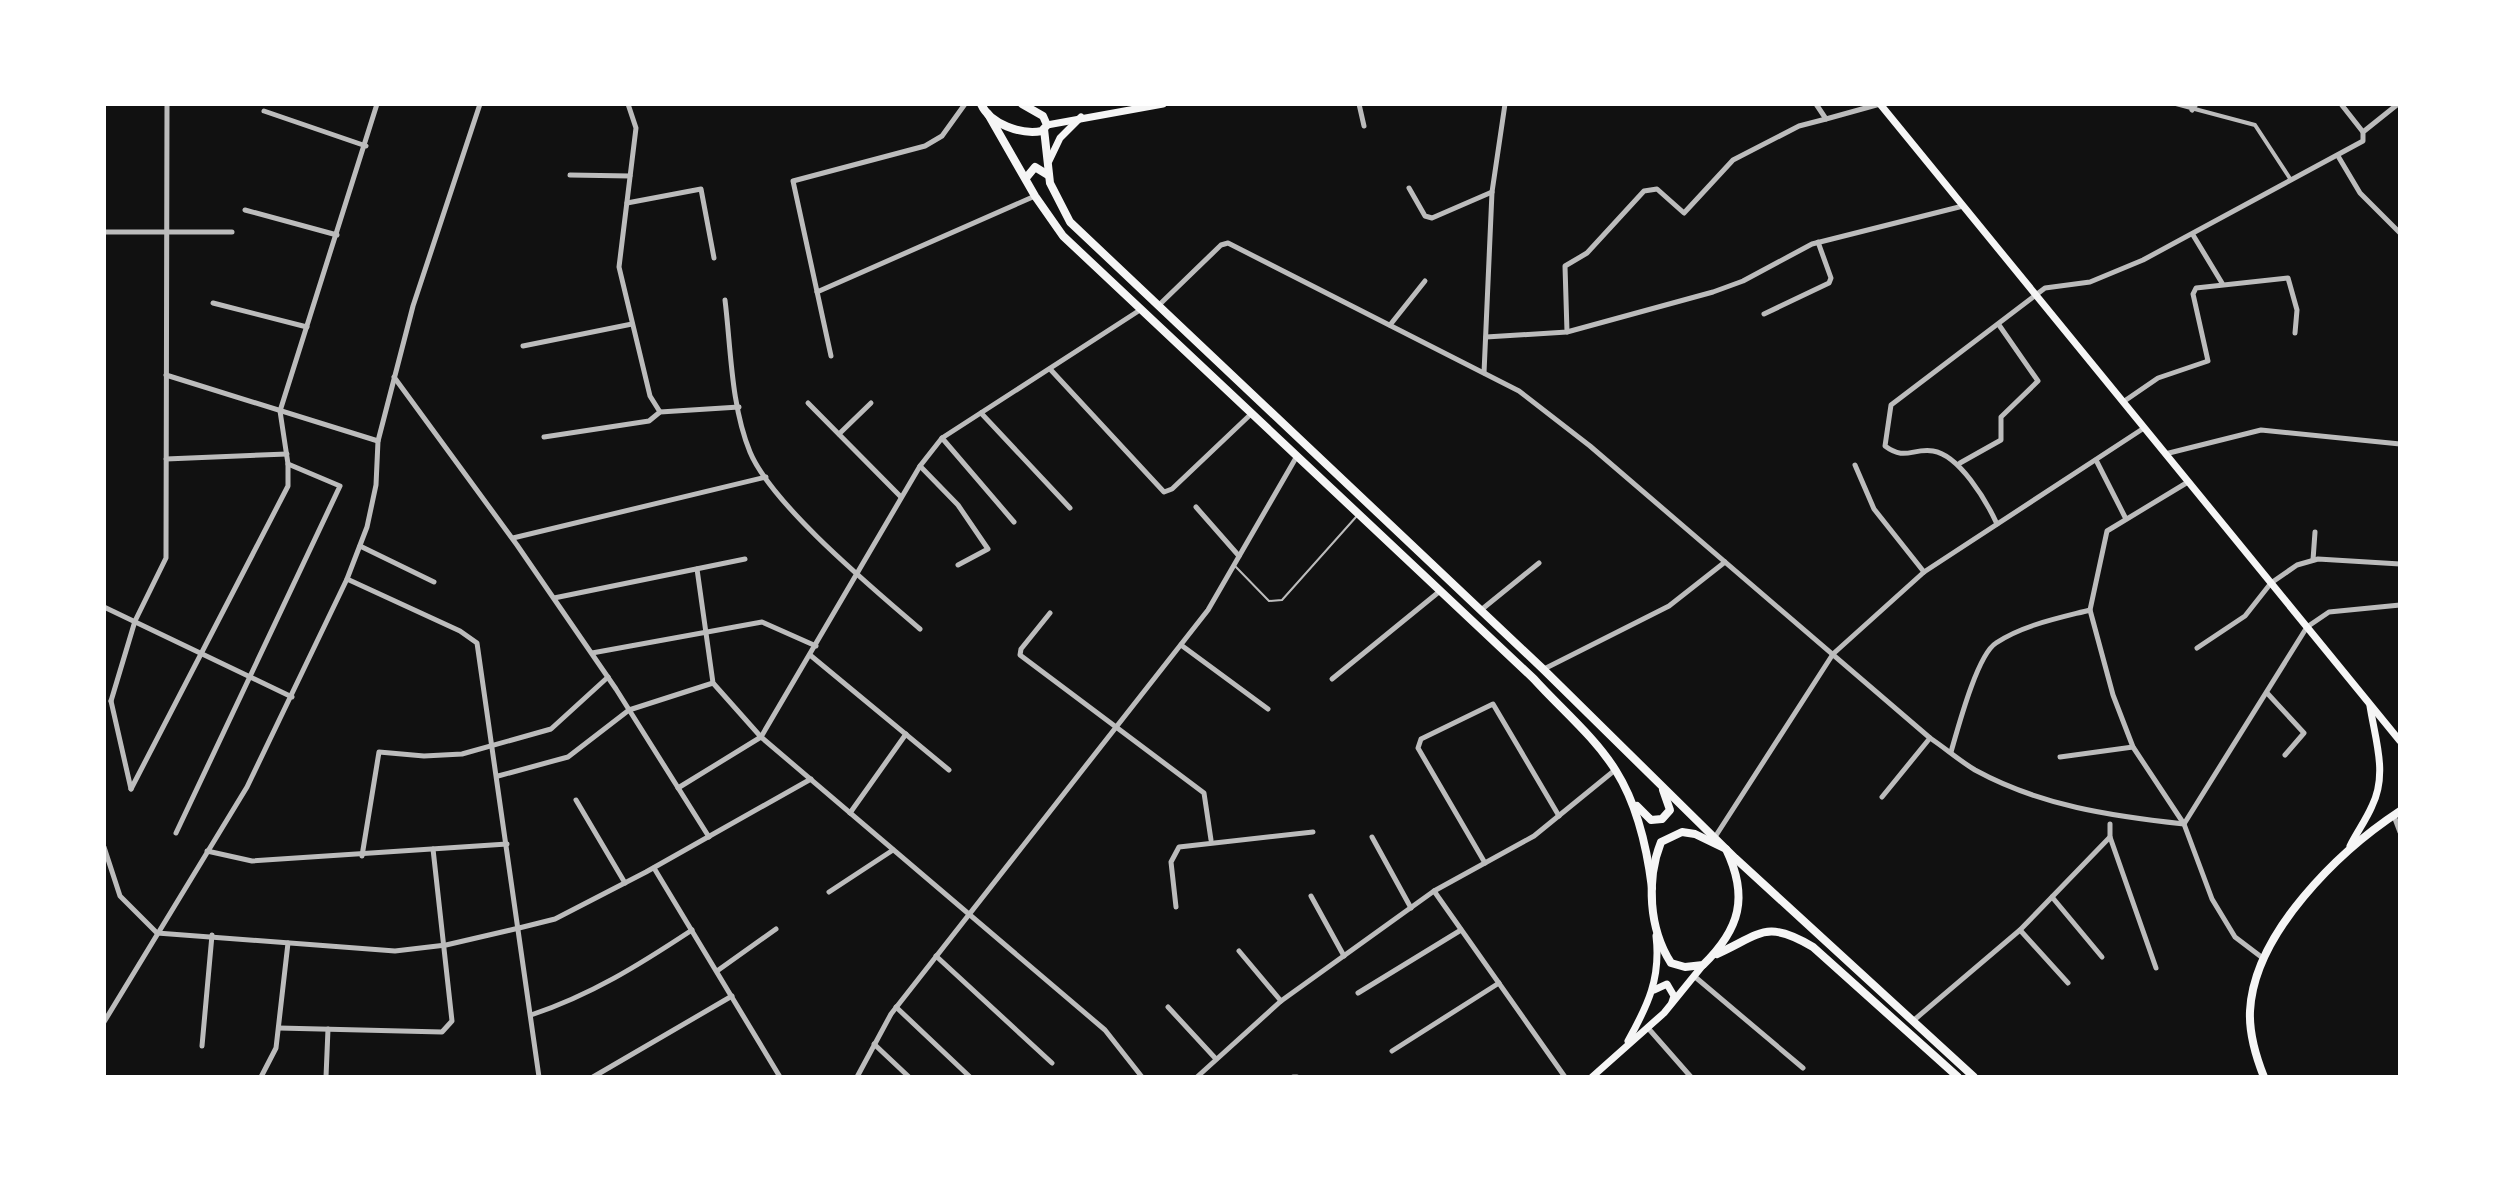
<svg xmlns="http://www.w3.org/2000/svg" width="2504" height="1181" font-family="Commissioner,sans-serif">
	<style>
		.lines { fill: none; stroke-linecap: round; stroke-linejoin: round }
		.service { stroke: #bcbcbc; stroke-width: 2 }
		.pedestrian { stroke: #bcbcbc; stroke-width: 4 }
		.minor { stroke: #bcbcbc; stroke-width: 5 }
		.secondary { stroke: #f5f5f5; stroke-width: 7 }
		.primary { stroke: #f5f5f5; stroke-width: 8 }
	</style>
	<rect width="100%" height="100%" fill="#111"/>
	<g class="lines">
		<polyline class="service" points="1235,566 1269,601 1282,600 1356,517"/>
		<polyline class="pedestrian" points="2176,104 2255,125 2291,180"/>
		<g class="minor">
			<polyline points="628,104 636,128 619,267 650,396 660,412"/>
			<polyline points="1359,104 1364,126"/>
			<polyline points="1816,104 1826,119 1880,104"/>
			<polyline points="2341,104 2363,132"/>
			<polyline points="2192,110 2196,104"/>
			<polyline points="264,111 366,146"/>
			<polyline points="2338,156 2360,193 2400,233"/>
			<polyline points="570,175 630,176"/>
			<polyline points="1409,188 1425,216 1432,218 1492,192"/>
			<polyline points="627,203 701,189 714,258"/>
			<polyline points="245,210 337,235"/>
			<polyline points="104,232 232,232"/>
			<polyline points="2193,235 2222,283"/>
			<polyline points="817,292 1035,196"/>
			<path d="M725,300C731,349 731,406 750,452C772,505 875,590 920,629"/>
			<polyline points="213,303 307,327"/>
			<path d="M1159,305L1221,245L1228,243L1519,391L1590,446L1930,738C1945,748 1960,761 1975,770C2041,806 2111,816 2184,824"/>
			<polyline points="1140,310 942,438 920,466 761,737 1105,1030 1142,1077"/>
			<polyline points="1764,314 1829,283 1831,278 1818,242"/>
			<polyline points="1390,325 1425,281"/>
			<polyline points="1567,332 1565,266 1587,253 1644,191 1657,189 1684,213 1733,160 1799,126 1826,119"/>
			<polyline points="1486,337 1567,332 1713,292 1743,281 1812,244 1963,206"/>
			<polyline points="523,346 632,324"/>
			<polyline points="831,356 793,181 925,146 942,136 965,104"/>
			<polyline points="1050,369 1164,492 1172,489 1251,414"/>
			<polyline points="1484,373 1492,192 1505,104"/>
			<polyline points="166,375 378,441"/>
			<polyline points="394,377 517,545 616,689 709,837"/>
			<polyline points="2123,402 2158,378 2208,361 2193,294 2196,288 2288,278 2297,310 2295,333"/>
			<polyline points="808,403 901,497"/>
			<polyline points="981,413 1070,508"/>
			<polyline points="839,434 871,403"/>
			<polyline points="544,437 649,421 660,412 739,407"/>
			<polyline points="942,438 1014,522"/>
			<polyline points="2165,454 2261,430 2400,444"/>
			<polyline points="166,459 287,454"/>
			<polyline points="2096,460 2126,519"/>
			<polyline points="1960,463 2001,440 2001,417 2038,381 1999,325"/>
			<polyline points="1855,465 1874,509 1924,572"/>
			<polyline points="920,466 958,505 988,549 958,565"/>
			<polyline points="2188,482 2107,531 2090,610 2113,695 2133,747 2184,824 2212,899 2235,937 2264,959"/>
			<polyline points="1196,507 1239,556"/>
			<path d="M1997,524C1986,500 1959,455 1933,451C1912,448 1905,461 1885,446L1891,405L2045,288L2090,282L2143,260L2363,141V132L2398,104"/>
			<polyline points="513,538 766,477"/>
			<polyline points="360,546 434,582"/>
			<polyline points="2313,560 2315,532"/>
			<polyline points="347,579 460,631 477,643 539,1077"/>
			<polyline points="554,598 745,559"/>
			<polyline points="104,607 292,697"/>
			<polyline points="1481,610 1539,563"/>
			<polyline points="1050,613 1021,649 1020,655 1204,793 1211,840"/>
			<polyline points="1181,645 1268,709"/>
			<polyline points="2197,648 2245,616 2271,583 2297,565 2318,559 2400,564"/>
			<polyline points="592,653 762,622 816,646"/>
			<polyline points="810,655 949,770"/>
			<polyline points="1544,669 1669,606 1725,562"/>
			<polyline points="1332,679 1440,591"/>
			<polyline points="2268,694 2304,733 2285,755"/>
			<polyline points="111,701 135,621 166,558 167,104"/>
			<polyline points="111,701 131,789"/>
			<path d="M1951,752C1958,728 1977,655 1996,643C2023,625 2059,618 2090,610"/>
			<polyline points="2060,757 2133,747"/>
			<polyline points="498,776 568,757 629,710 713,683"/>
			<polyline points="678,788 761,737 713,683 697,569"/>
			<polyline points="131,789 288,486 288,464 280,411 377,104"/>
			<polyline points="1882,797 1930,738"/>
			<polyline points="576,800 625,883"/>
			<polyline points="850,813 906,734"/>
			<polyline points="2394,816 2400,832"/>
			<polyline points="2184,824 2307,627 2329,612 2400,605"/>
			<polyline points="176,833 340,486 288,464"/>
			<polyline points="1372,837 1411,908"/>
			<polyline points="1715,837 1833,654 1924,572 2144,428"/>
			<polyline points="2110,837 2156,968"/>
			<polyline points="104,847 120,896 157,933 395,951 446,945 519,928 555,919 646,872 811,779"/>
			<polyline points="207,851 252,861 507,844"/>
			<polyline points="362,856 379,752 424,756 462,754 551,729 608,677"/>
			<polyline points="1485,863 1418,748 1421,739 1493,704 1559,816"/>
			<polyline points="654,868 780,1077"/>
			<polyline points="1434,891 1565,1077"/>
			<polyline points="829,892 893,850"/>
			<polyline points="1311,896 1344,956"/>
			<polyline points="2052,897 2102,957"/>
			<polyline points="1176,907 1171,862 1179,847 1313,832"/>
			<polyline points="2020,930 2068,983"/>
			<polyline points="1239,951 1281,1001"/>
			<polyline points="936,956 1052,1063"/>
			<polyline points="717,971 776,929"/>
			<polyline points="1694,976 1803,1068"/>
			<polyline points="1358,993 1461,930"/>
			<polyline points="896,1007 970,1077"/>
			<polyline points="1168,1007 1216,1059"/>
			<path d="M531,1015C591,995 639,965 692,930"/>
			<polyline points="1914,1020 2020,930 2110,837 2110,824"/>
			<polyline points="104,1022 247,787 347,579 367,527 376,485 378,441 413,306 480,104"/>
			<polyline points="279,1028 442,1032 452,1021 433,849"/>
			<polyline points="1648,1028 1691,1077"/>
			<polyline points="874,1044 909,1077"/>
			<polyline points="202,1046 212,935"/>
			<polyline points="1392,1051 1499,983"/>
			<polyline points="261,1077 276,1048 288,943"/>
			<polyline points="326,1077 328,1029"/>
			<polyline points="593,1077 732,996"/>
			<polyline points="857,1077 891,1014 1208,610 1297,456"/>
			<polyline points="1197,1077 1281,1001 1434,891 1534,836 1615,770"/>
			<polyline points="1293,1077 1297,1077"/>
		</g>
		<g class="secondary">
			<polyline points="1880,104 2400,741"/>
			<polyline points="1047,125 1163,104"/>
			<polyline points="1049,161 1060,138 1081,117"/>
			<path d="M2350,846C2357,832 2366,820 2372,806C2388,774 2375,739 2370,706"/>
			<polyline points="1654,990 1667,984 1674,996 1672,1002"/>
			<path d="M1628,1041C1648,1005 1661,978 1656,936"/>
			<polyline points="1592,1077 1664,1013 1703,965"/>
		</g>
		<g class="primary">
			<path d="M981,104C990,124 1021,135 1042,131L1047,125L1043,116L1022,104"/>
			<path d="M988,114L1035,196L1063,236L1534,679C1560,708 1595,737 1616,771C1638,806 1647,848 1652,888"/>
			<polyline points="1044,129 1050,183 1070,222 1543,669 1735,858 1974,1077"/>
			<polyline points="1026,178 1035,167 1048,175"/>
			<polyline points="1637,806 1651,820 1662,819 1670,810 1663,790"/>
			<path d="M1682,832L1695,834L1726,849C1749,897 1740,929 1703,965L1685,967L1671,963C1649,929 1646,880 1661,842Z"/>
			<path d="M1717,954C1761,934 1766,919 1813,947L1958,1077"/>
			<path d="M2264,1077C2256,1057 2249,1033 2250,1011C2254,933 2339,851 2400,811"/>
		</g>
	</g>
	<rect width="2504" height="1181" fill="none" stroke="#ffffff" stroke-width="212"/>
</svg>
